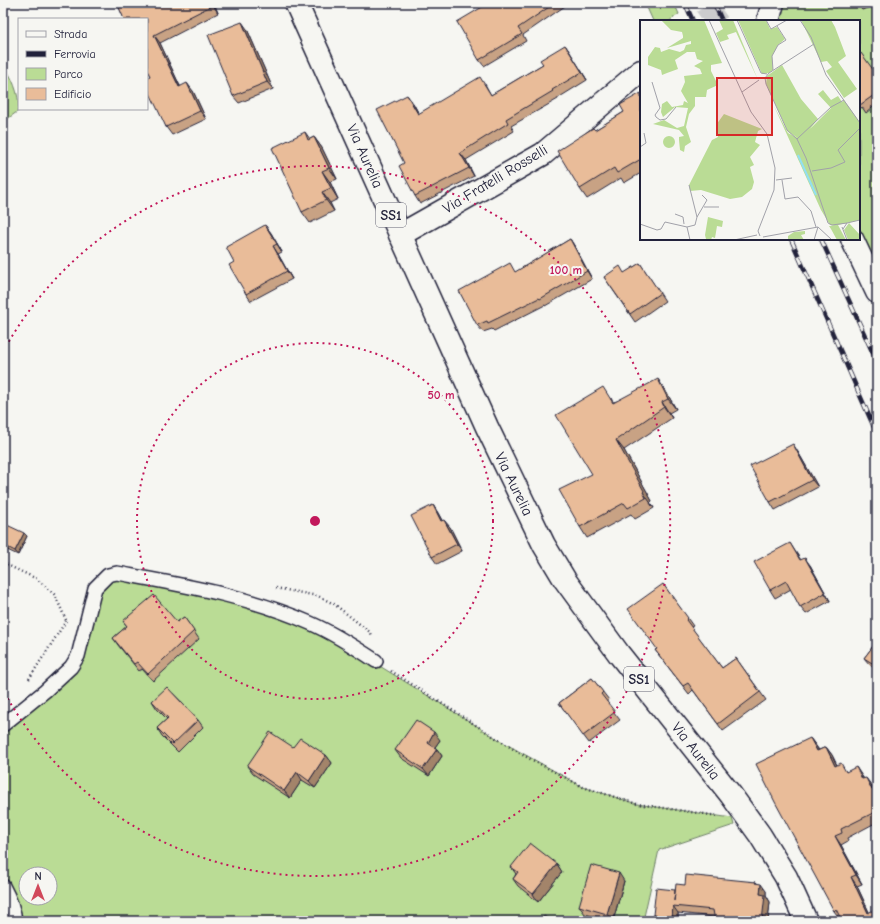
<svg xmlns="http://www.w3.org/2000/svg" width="880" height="924" font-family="'Comic Neue',sans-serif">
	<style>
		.green { fill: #badc95; stroke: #6e7f68; fill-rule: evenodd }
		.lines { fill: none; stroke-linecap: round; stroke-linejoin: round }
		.minor-tunnel { stroke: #cccccd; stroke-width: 22; stroke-dasharray: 22 11; stroke-linecap: butt }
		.service-casing { stroke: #22223b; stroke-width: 16 }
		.minor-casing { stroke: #22223b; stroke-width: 25 }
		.primary-casing { stroke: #22223b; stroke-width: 25 }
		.path { stroke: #22223b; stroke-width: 2.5; stroke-dasharray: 1 3; stroke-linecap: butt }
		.service { stroke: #f6f6f2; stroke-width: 13 }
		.minor { stroke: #f6f6f2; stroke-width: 22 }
		.primary { stroke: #f6f6f2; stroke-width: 22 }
		.rail-casing { stroke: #22223b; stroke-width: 4.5 }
		.rail { stroke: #f6f6f2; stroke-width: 3; stroke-dasharray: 9; stroke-linecap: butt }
		.wall { fill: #c8a284; stroke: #22223b }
		.shaded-wall { fill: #a3846b; stroke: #22223b }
		.building { fill: #e9bc99; stroke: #22223b }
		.ring { fill: none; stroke: #c2185b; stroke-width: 2; stroke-dasharray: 2 4 }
		.labels { text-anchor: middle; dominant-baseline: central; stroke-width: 4; stroke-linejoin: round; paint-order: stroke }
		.shield { fill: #f6f6f2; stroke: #626272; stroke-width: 1 }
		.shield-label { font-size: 14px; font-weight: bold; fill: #22223b }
		.street-label { font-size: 15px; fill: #22223b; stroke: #f6f6f2 }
		.inset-river { fill: none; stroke: #92dff1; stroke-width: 2 }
		.inset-road { fill: none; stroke: #a1a1a9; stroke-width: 1 }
		.view { fill: #d62828; fill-opacity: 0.15; stroke: #d62828; stroke-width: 2 }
		.inset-edge { fill: none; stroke: #22223b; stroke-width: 2 }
		.centre { fill: #c2185b; stroke: #f6f6f2; stroke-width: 2 }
		.ring-label { font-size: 12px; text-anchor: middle; font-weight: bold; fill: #c2185b; stroke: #f6f6f2; stroke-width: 4; stroke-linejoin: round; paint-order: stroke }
	</style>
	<rect width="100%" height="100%" fill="#f6f6f2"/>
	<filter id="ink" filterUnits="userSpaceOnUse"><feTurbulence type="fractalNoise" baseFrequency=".025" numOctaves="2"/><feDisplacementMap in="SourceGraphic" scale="8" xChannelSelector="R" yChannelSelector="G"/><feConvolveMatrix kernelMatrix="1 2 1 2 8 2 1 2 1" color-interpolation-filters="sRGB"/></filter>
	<g filter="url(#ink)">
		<g class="green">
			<polygon points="645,3 674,3 679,14 669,21 653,21"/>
			<polygon points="783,3 877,3 877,273 859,236 859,21 774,21"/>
			<path d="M3,64C12,77 19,93 19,109H21L3,122Z"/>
			<path d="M117,573L310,623L506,744L583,787L637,804L732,818L734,825L659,850L643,921H613L624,881L609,921H14L3,892V725L71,667L95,588ZM118,645L175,649L140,671ZM173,693L182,702L166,718L157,709ZM299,755L315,788L302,780L289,798ZM26,874H50V898H26Z"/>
		</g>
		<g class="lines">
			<polyline class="minor-tunnel" points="703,21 728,3"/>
			<defs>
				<g id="service">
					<path d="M3,725L45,691L71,667L78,656L95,588L108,575L117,573C182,585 249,596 310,623C333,633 355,647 376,661"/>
					<path d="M3,886C9,897 14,908 15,921"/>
				</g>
				<g id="minor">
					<polyline points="768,21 773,3"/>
					<polyline points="400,235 543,154 641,71"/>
					<polyline points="852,239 877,292"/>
				</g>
				<polyline id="primary" points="296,3 487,427 544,545 565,580 619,654 731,795 760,835 786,877 806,921"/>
			</defs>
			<use href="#service" class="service-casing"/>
			<use href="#minor" class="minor-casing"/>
			<use href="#primary" class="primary-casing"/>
			<g class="path">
				<polyline points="3,563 37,579 55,595 66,620"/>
				<polyline points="276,588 318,596 334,604 371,633 372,636"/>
				<polyline points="391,671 521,754 583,787 637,804 718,816"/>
				<polyline points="29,679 66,621"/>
			</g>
			<use href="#service" class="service"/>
			<use href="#minor" class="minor"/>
			<use href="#primary" class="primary"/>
			<defs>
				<g id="rail">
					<polyline points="685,3 693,21"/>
					<polyline points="714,3 722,21"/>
					<polyline points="791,239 877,434"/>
					<polyline points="821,239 877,362"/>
				</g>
			</defs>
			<use href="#rail" class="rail-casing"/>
			<use href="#rail" class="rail"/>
		</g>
		<g class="wall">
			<polygon points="117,3 214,3 218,13 160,43 180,86 193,91 206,119 172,135 166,127 150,76"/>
			<polygon points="512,3 564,3 565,6 523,35 526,41 484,66 479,60 506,7"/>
			<polygon points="857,3 877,3 877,4 862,10"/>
			<polygon points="247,29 273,89 239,103 233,96"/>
			<polygon points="565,45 587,80 558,98 558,99 511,126 514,131 466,160 474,176 420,204 415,196 404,163 413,103 419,114 485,84 491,95 543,64"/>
			<polygon points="859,55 877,75 877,104 866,113 862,107 859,110"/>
			<polygon points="641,93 641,173 624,183 621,178 587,199 580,189 595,130 624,112"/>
			<polygon points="305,132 310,139 314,137 322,148 337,179 330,182 338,199 330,203 334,211 310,223 302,212"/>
			<polygon points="265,225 271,233 282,252 278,254 292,279 251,301 246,294 234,262"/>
			<polygon points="570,239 575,247 592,279 545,306 545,305 494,331 492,329 483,332 477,325 516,272"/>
			<polygon points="640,263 665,301 635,322 604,277 625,273"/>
			<polygon points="665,390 676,409 669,413 672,418 624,450 652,501 650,503 654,508 635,519 631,514 587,538 580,527 611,398 613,402"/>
			<polygon points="798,452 818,487 775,510 770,502"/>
			<polygon points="433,505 438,513 442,521 450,527 462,551 437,564 432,557"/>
			<polygon points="3,534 27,536 18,555 3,548"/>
			<polygon points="790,543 795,551 801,560 810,565 830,601 806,614 800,607 791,589 775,598 770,590"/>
			<polygon points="663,584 693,626 691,627 722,668 736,658 766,700 723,731 693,690 689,694 655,650 657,649"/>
			<polygon points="184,617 199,639 153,681 142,669 139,671 118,645 113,638 127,626 123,621 177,622"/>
			<polygon points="877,641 877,670 870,665 864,658"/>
			<polygon points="592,678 609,700 606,702 620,720 589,743 559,703"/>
			<polygon points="152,701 198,720 203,727 178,752 162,736 157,728 167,719 157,709"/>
			<polygon points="810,738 819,750 826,747 832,755 837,765 847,772 862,776 864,779 872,786 873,790 877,788 877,822 847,838 848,841 841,845 862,884 857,886 869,912 877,921 841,918 840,919 834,911"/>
			<polygon points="440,740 435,747 437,749 442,756 429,776 401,758 395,750"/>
			<polygon points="293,747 326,755 332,763 315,788 302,780 290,798 253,774 247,766"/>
			<polygon points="557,864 562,872 538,902 518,886 513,879 516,874 511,867"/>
			<polygon points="624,881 613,921 609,921 585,914 579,906"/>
			<polygon points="756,882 766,891 766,895 770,902 768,921 715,921 714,917 678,913 678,921 658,921 653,915 675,890 685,885"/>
		</g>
		<g class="shaded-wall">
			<polygon points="212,3 214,3 218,13 213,5"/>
			<polygon points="242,22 247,29 273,89 267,82"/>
			<polygon points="154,35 160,43 184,95 179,87"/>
			<polygon points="565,45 570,52 587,80 582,72"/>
			<polygon points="187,83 193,91 206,119 200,111"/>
			<polygon points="407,95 413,103 423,122 418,114"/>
			<polygon points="314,137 322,148 337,179 329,168"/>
			<polygon points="460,153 466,160 474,176 469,168"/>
			<polygon points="322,171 330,182 338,199 331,188"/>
			<polygon points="322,192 330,203 334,211 326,200"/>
			<polygon points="265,225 271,233 282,252 277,244"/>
			<polygon points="570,239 575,247 592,279 587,271"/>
			<polygon points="273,246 278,254 292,279 287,271"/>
			<polygon points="658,379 665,390 676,409 668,399"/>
			<polygon points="662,402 669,413 672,418 664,407"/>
			<polygon points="616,440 624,450 652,501 650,503 654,508 643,492"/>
			<polygon points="793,444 798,452 818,487 812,480"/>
			<polygon points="433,505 438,513 447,529 441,521"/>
			<polygon points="444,520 450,527 462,551 457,544"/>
			<polygon points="24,533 27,536 18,555 15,551"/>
			<polygon points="805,558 810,565 830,601 825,593"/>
			<polygon points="434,732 440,740 433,750 428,743"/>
			<polygon points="810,738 816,746 823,759 817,751"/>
			<polygon points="826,747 832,755 841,774 835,766"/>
			<polygon points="437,749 442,756 429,776 423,769"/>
			<polygon points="326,755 332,763 315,788 309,781"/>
			<polygon points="856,767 862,776 868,788 862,779"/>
			<polygon points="297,772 302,780 290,798 284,791"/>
			<polygon points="866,778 872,786 877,797 872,790"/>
			<polygon points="835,836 841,845 862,884 856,875"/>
			<polygon points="557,864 562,872 538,902 533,894"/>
			<polygon points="619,873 624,881 613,921 612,921 607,914"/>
			<polygon points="851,877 857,886 873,921 868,913"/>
			<polygon points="761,884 766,891 766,895 770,902 768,921 762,921 760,894"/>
			<polygon points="673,906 678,913 678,921 675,921 672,917"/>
		</g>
		<g class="building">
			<polygon points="117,3 212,3 213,5 154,35 179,87 187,83 200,111 166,127 147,87 147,78 150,76 147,70 147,19 124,19"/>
			<polygon points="489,3 503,3 506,7 512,3 555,3 518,28 522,34 479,60 457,22"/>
			<polygon points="242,22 267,82 233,96 208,35"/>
			<polygon points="565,45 582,72 552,90 553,91 506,119 508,123 460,153 469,168 415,196 399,166 404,163 377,110 407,95 418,114 480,77 491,95 543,64 540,60"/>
			<polygon points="861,53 877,75 877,93 860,105 859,103 859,55"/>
			<polygon points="641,93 641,159 617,173 614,168 580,189 557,151 593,128 595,130 624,112 620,105"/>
			<polygon points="305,132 308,140 314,137 329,168 322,171 331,188 322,192 326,200 302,212 272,148"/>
			<polygon points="265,225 277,244 273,246 287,271 246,294 229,265 234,262 226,247"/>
			<polygon points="570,239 587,271 540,299 539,298 488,323 487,321 477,325 459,291 510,263 515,272"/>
			<polygon points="640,263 660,293 630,314 604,277 620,266 624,273"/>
			<polygon points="658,379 668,399 662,402 664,407 616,440 644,491 643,492 646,498 628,508 624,503 580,527 559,490 592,474 556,415 603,387 613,403"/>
			<polygon points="793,444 812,480 770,502 750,466"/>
			<polygon points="433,505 441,521 444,520 457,544 432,557 411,516"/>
			<polygon points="7,525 24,533 15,551 3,545 3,534"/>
			<polygon points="790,543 800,560 805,558 825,593 800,607 786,581 770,590 754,562"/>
			<polygon points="663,584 688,618 686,620 722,668 736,658 760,692 718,724 688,683 683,686 655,650 657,649 628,609"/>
			<polygon points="154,595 177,622 184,617 194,631 148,674 137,662 134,664 113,638 127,626 123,621"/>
			<polygon points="877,641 877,666 864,658"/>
			<polygon points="592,678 603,692 601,694 615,712 583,736 559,703"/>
			<polygon points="167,687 198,720 173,744 157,728 168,718 152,701"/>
			<polygon points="416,720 434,732 428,743 437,749 423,769 395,750"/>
			<polygon points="270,732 293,747 300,738 326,755 309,781 297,772 284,791 247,766"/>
			<polygon points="810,738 817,751 826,747 835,766 841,763 846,772 856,767 862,779 866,778 872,790 877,788 877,811 841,829 842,833 835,836 856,875 851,877 868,913 877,908 877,921 842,921 836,909 834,911 775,802 756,764"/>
			<polygon points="530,843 557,864 533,894 513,879 518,872 511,867"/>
			<polygon points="591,865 619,873 607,914 579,906"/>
			<polygon points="686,875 756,882 755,883 761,884 760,894 765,895 762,921 715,921 713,910 673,906 672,917 653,915 656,888 675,890 674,901 676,884 685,885"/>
			<polygon points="544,916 552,921 541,921"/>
		</g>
	</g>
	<g class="ring">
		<circle cx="315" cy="521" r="178"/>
		<path d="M3 352A355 355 0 1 1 3 690"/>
	</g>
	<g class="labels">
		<g class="shield">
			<rect x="376" y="203" width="30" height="24" rx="3"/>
			<rect x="624" y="667" width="30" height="24" rx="3"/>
		</g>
		<g class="shield-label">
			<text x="391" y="215">SS1</text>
			<text x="639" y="679">SS1</text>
		</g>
		<g class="street-label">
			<text transform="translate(365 156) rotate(66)">Via Aurelia</text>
			<text transform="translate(495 179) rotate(-31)">Via Fratelli Rosselli</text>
			<text transform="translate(514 484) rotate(64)">Via Aurelia</text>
			<text transform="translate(696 751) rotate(52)">Via Aurelia</text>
		</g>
	</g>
	<g transform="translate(640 20)">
		<rect width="220" height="220" fill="#f6f6f2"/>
		<path d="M21,0H64L82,43L71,45V51L78,65L67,70L66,77H55V86L49,94L46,107L51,122L45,126L44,132L40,130L39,120V117L44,116L39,110L13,104L24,100L37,108L44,106L48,88L35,87L23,97L21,92L22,84L27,81L32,87L43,85L44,81L48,83L41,71L45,62L44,56L62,54L60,49L54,46L63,41L57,39L55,32H47L35,40L38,49L27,53L22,55L21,50L8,45V37L15,27L20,28L21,32L29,29L40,32L44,30L46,25L51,24V21L27,28L43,18V16L42,12L31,10ZM79,0H93L118,60L96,12L87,15L89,19L80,22L76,13L83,9ZM98,0H126L130,9L137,7L145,19L138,25L132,36L133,50L129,53L122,54ZM161,0H191L195,7L206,36L198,42L217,69L204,78L186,51L192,47L187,41L181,42ZM142,45L161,79L178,99L170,109L191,88L178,74L183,70L191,80L198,76L202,82L204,80L220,103V200L198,205L206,220H197L191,209L189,206H194L190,205L181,190L134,86L148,113L158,118L148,112L126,64L127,56ZM84,94L122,109L118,111L115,122L120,125L110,137L114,145L110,147L114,162L112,169L102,177L90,179L61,170L50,171L49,165L72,120L78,117L76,105ZM23 122a6 6 0 1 1 12 0a6 6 0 1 1-12 0ZM68,197L83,201L82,207L77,206L75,218L72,217L71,220L66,219L65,215ZM209,203L220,215V220H208L204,210ZM165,211V214L161,215L164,220H148V216L154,212Z" fill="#badc95"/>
		<path class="inset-river" d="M158,135L176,175"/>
		<path class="inset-road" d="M69,0L111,92L127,114L135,148L134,170L118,211L120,216M97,0L121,53L127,54M126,0L131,9L147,0M160,0L171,17L186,55L220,103M133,50L132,36L138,25L146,20L137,6M129,53L125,58L126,64L147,110L157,119L166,138L188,203L192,205L207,203M129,53L174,24M12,62L20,88L15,95L16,97L20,100L26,99L36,87M102,72L119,60M157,119L191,87L204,80M0,127L6,123L4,113M172,151L191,148L205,142L198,130L220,108M136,160L152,158M142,160L145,179L158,177L171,191L176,207M64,187H79M35,194L43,197L44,204M57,197L67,180L62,175M0,204L17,210L21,209L25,202L47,207M47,207L55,205L57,197L49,165M47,207L50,220M178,207L192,220M202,207L207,220M203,209L207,203L220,200M123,217L178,207M49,220H65M94,220L117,215M174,220L178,207"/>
		<path class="view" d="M77,58H132V115H77Z"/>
		<rect width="220" height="220" class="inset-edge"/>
	</g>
	<circle cx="315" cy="521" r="6" class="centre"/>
	<g class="ring-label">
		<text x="566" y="274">100 m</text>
		<text x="441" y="399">50 m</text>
	</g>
	<rect width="880" height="924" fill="none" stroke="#f6f6f2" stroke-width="16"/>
	<rect x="8" y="8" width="864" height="908" fill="none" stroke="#22223b" stroke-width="1.5" filter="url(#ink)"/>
	<rect x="18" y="18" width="130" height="92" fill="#f6f6f2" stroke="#a1a1a9"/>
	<rect x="26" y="31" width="20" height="6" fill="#f6f6f2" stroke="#a1a1a9"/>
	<text x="54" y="38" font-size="12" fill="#22223b">Strada</text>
	<rect x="26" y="51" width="20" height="6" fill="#22223b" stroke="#a1a1a9"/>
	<text x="54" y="58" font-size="12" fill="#22223b">Ferrovia</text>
	<rect x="26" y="68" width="20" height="12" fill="#badc95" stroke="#a1a1a9"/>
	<text x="54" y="78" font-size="12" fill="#22223b">Parco</text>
	<rect x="26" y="88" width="20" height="12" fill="#e9bc99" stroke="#a1a1a9"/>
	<text x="54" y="98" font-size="12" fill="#22223b">Edificio</text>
	<g transform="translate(38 886)"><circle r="19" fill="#f6f6f2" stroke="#a1a1a9"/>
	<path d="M0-3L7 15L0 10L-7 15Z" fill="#d1495b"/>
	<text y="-6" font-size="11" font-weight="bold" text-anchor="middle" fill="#22223b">N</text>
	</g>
</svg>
